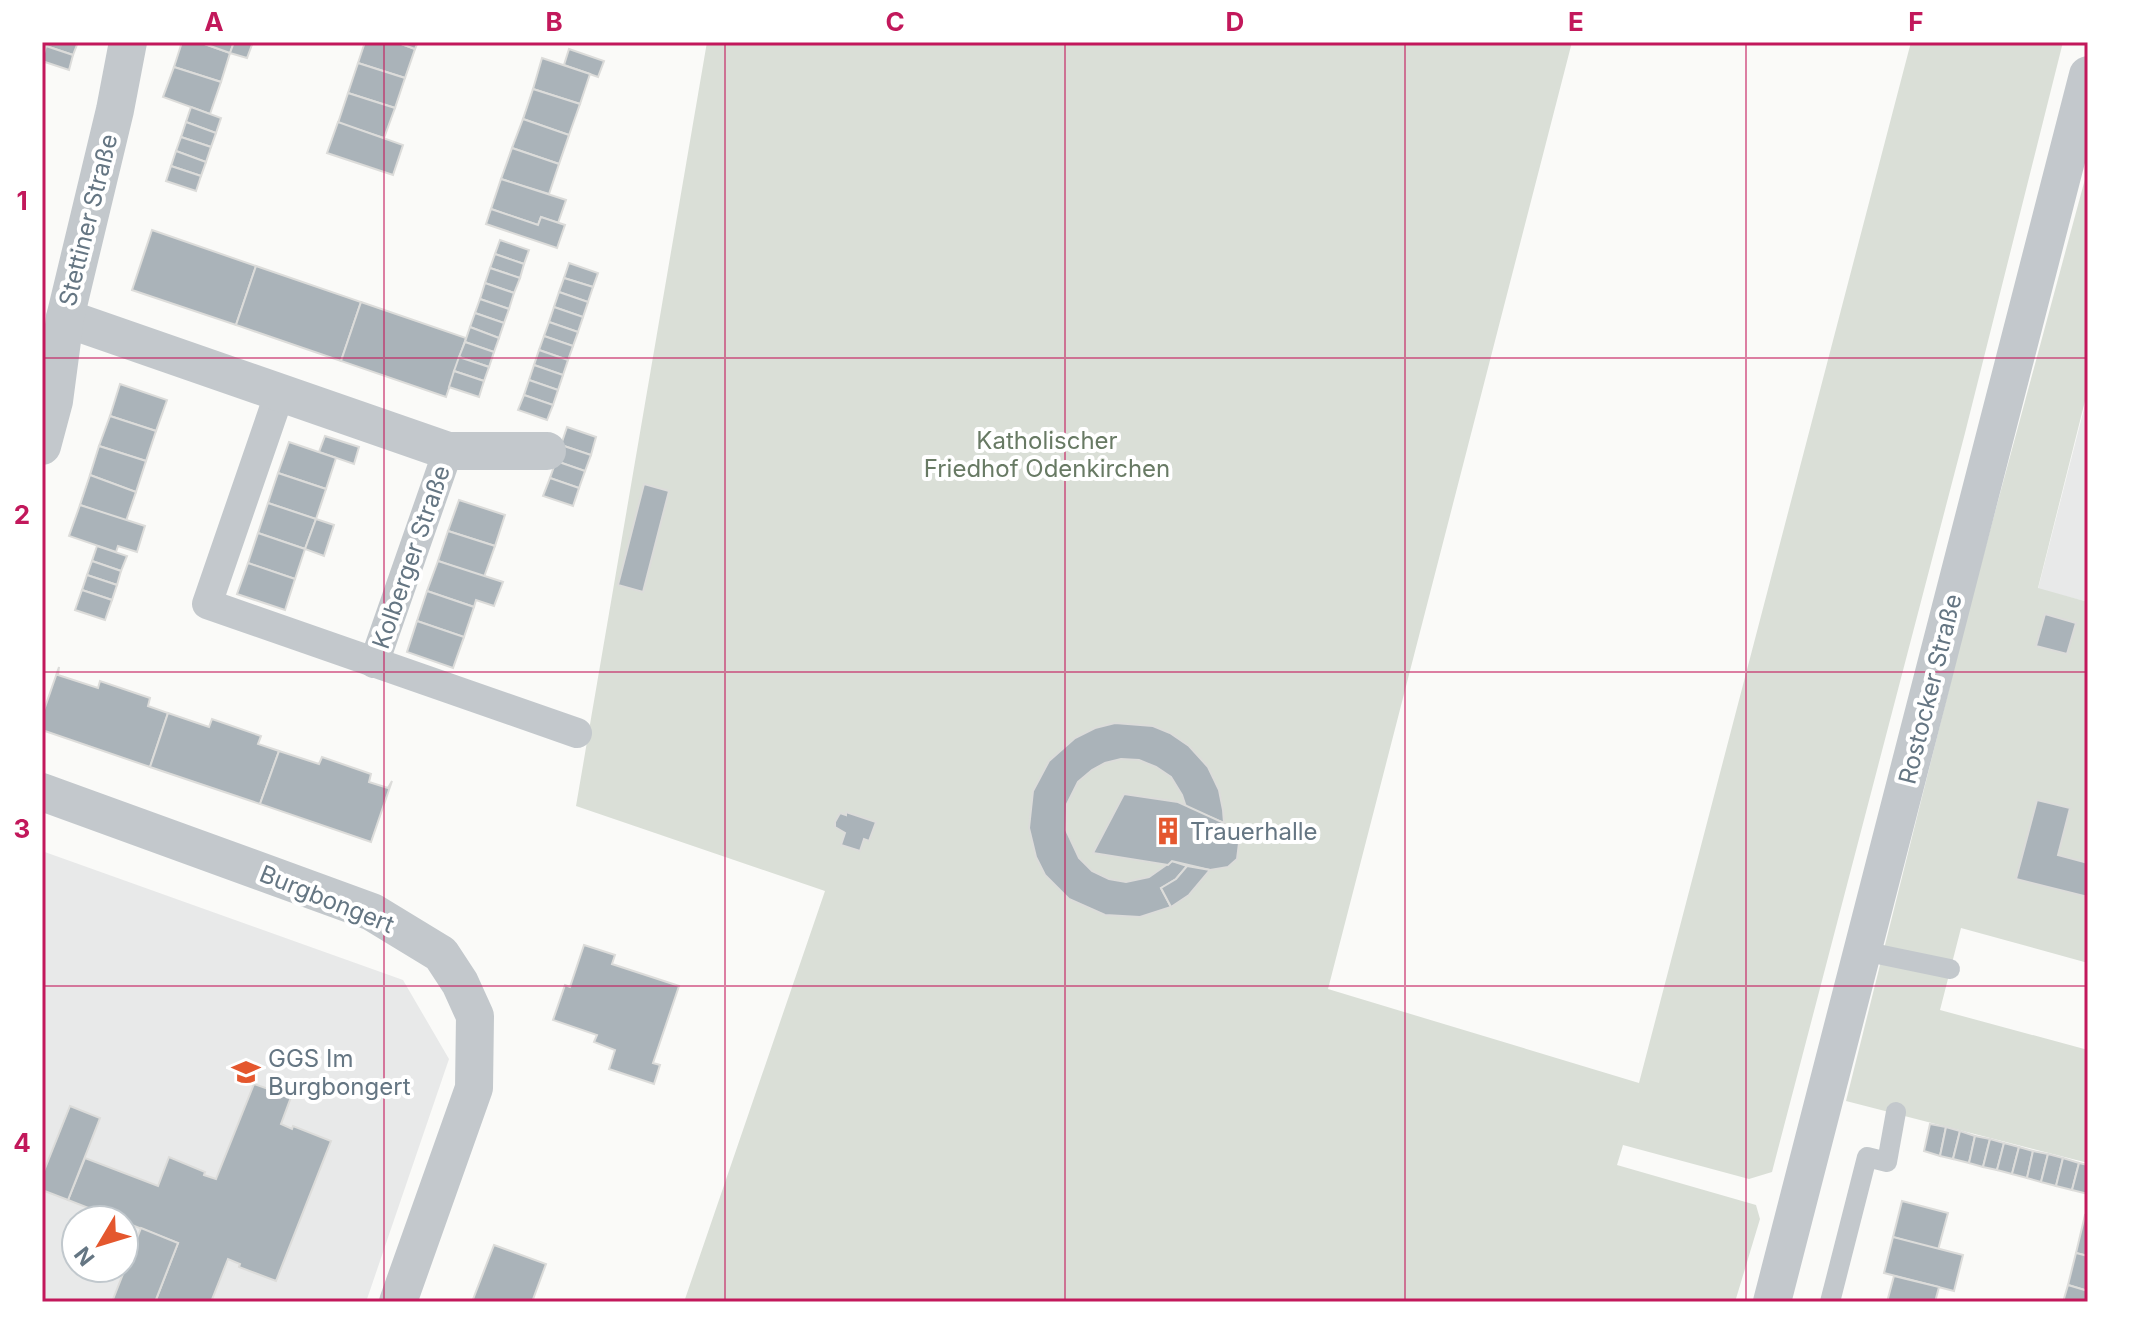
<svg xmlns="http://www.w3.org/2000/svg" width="2130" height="1344" font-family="Inter,sans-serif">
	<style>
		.built { fill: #e8e9e9; fill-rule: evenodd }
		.green { fill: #dadfd7 }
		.building { fill: #aab3b9; stroke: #dcdcda; stroke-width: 2 }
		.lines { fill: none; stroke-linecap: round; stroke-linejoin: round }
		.service { stroke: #c3c8cc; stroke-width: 20 }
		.pedestrian { stroke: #c3c8cc; stroke-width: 30 }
		.minor { stroke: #c3c8cc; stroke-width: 38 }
		.grid { fill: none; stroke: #c2185b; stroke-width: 2; stroke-opacity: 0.55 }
		.labels { text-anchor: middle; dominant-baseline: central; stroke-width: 8; stroke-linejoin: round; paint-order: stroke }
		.street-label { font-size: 24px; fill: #657683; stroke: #fff }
		.park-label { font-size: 24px; fill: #687a64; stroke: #fff }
		.poi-label { font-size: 24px; fill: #657683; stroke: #fff; text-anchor: start }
		.neatline { fill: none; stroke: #c2185b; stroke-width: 3 }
		.grid-label { font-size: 26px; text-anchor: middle; font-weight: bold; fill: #c2185b }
	</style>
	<rect width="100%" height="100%" fill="#fafaf8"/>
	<g class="built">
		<polygon points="2088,393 2088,602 2038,589"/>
		<path d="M42,851L403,980L449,1059L366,1302H42ZM76,1220H124V1268H76Z"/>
	</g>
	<g class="green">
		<polygon points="707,42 1572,42 1328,989 1639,1083 1911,42 2063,42 1965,433 1772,1172 1749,1179 1623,1145 1617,1165 1756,1205 1760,1219 1735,1302 684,1302 825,891 576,806"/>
		<polygon points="2088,168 2088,389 2038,588 2088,602 2088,963 1961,928 1940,1010 2088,1050 2088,1163 1846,1101 1971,601"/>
	</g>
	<g class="building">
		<polygon points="47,42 78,42 73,55 46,46"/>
		<polygon points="182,42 199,42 230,53 221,82 174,67"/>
		<polygon points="199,42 234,42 230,53"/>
		<polygon points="234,42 253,42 247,58 230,53"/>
		<polygon points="365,42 396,42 415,49 405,78 358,63"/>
		<polygon points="396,42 418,42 415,49"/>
		<polygon points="46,46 73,55 69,70 42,61"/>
		<polygon points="569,49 604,61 598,77 564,65"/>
		<polygon points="542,58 590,74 580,104 533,89"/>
		<polygon points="358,63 405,78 395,108 348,93"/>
		<polygon points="174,67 221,82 210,114 163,97"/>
		<polygon points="533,89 580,104 569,135 523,119"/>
		<polygon points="348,93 395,108 384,138 338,123"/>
		<polygon points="191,107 221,118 216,133 186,122"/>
		<polygon points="523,119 569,135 559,164 512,148"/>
		<polygon points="186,122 216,133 211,147 181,137"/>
		<polygon points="338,122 403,145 393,175 327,153"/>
		<polygon points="181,137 211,147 206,162 176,151"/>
		<polygon points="512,148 559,164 549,194 501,179"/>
		<polygon points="176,151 206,162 201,176 171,166"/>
		<polygon points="171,166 201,176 196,191 166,181"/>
		<polygon points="501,179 566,200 558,223 541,217 538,225 491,209"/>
		<polygon points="491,209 538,225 541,217 565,225 557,248 486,224"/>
		<polygon points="152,230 256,266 236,325 132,290"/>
		<polygon points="500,240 529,250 524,264 495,254"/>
		<polygon points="495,254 524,264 520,278 490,268"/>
		<polygon points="569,263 598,273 593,287 564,278"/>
		<polygon points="256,266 361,302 341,361 236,325"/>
		<polygon points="490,268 520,278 514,293 485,283"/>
		<polygon points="564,278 593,287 588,302 559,292"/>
		<polygon points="485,283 514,293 509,309 480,299"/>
		<polygon points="559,292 588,302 583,317 554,307"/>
		<polygon points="480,299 509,309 504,323 475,313"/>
		<polygon points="361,302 466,338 446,397 341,361"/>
		<polygon points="554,307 583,317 578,332 549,322"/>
		<polygon points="475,313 504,323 499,338 470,327"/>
		<polygon points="549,322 578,332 573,346 544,336"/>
		<polygon points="470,327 499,338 494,352 465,342"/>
		<polygon points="544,336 573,346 568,360 539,350"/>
		<polygon points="465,342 494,352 489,367 459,357"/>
		<polygon points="539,350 568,360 563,375 534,365"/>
		<polygon points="459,357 489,367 484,381 454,371"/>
		<polygon points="534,365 563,375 558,390 529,380"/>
		<polygon points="454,371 484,381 479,397 449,387"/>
		<polygon points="529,380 558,390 553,405 524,395"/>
		<polygon points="120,384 167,400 156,431 110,416"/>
		<polygon points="524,395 553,405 547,420 518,410"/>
		<polygon points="110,416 156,431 146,461 99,446"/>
		<polygon points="567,427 596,437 591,455 561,445"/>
		<polygon points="325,436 359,447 354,464 319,452"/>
		<polygon points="289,442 336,458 326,489 278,473"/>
		<polygon points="561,445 591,455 585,471 556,461"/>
		<polygon points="99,446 146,461 136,492 90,475"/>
		<polygon points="556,461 585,471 579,488 550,478"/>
		<polygon points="278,473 326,489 316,519 268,503"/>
		<polygon points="90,475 136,492 126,521 80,505"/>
		<polygon points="550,478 579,488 573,506 543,496"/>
		<polygon points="644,484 669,491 643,592 618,585"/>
		<polygon points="459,500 505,515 495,546 448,531"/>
		<polygon points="268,503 316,519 305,549 258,533"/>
		<polygon points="80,505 145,526 137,552 118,546 116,552 69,536"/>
		<polygon points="316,519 334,525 324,556 305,549"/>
		<polygon points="448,531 495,546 484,577 438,561"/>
		<polygon points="258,533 305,549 295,579 248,563"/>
		<polygon points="97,546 127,556 121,571 92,561"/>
		<polygon points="92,561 121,571 117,585 87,575"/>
		<polygon points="438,561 503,582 494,606 476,600 474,607 427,591"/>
		<polygon points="248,563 295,579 285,610 237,594"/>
		<polygon points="87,575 117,585 112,600 82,590"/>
		<polygon points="82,590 112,600 105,620 75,610"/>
		<polygon points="427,591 474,607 464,637 417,621"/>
		<polygon points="2045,614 2076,623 2067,654 2036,646"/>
		<polygon points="417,621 464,637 453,668 407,652"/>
		<polygon points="59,667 58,675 98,688 100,681 150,698 148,706 168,713 150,767 42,730 42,716"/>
		<polygon points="168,713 209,727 212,719 261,736 258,744 279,751 260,804 150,767"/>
		<polygon points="1115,723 1153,726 1170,733 1189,746 1208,767 1219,790 1223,810 1224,823 1186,807 1182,795 1171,777 1156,767 1139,760 1121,759 1105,763 1092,770 1078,782 1067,804 1066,830 1079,858 1092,871 1109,879 1126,882 1149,877 1172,861 1187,866 1176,879 1161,888 1171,907 1140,917 1105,915 1069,899 1045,875 1036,857 1029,828 1033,791 1049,761 1075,738 1095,728"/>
		<polygon points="279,751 319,764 322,757 371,774 369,782 388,788 392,781 371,842 260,804"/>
		<polygon points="1124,794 1178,802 1224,823 1234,833 1239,843 1237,859 1228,867 1210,870 1172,861 1168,865 1093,853"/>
		<polygon points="2037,800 2070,808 2058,855 2088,863 2088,897 2016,879"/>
		<polygon points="846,812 876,822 869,841 864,839 860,851 841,845 845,833 835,827 835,822 840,813 846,815"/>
		<polygon points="1187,866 1210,870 1189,895 1171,907 1161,888 1176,879"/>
		<polygon points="584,945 615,955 612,964 679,986 653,1063 660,1065 654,1084 609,1069 615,1050 594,1042 597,1035 553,1020 565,985 570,987"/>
		<polygon points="254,1084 291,1097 281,1124 292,1129 293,1126 331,1141 276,1281 239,1267 240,1264 228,1259 211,1302 156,1300 178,1243 68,1200 85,1158 158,1186 169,1157 205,1172 204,1175 216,1179"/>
		<polygon points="70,1106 100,1118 68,1200 42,1190 42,1176"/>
		<polygon points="1930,1124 1946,1127 1940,1156 1924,1151"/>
		<polygon points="1946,1127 1960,1131 1953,1159 1940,1156"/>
		<polygon points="1960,1131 1975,1136 1969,1163 1953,1159"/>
		<polygon points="1975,1136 1990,1139 1983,1167 1969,1163"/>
		<polygon points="1990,1139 2004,1143 1997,1170 1983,1167"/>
		<polygon points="2004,1143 2019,1147 2012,1174 1997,1170"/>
		<polygon points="2019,1147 2033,1151 2027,1178 2012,1174"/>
		<polygon points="2033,1151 2048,1154 2041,1182 2027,1178"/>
		<polygon points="2048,1154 2063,1158 2056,1186 2041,1182"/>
		<polygon points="2063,1158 2079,1163 2072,1190 2056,1186"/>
		<polygon points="2079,1163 2088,1165 2088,1194 2072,1190"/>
		<polygon points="1902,1201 1948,1213 1938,1250 1893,1237"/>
		<polygon points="2085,1215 2088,1216 2088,1256 2076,1253"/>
		<polygon points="141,1228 178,1243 155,1302 112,1302"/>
		<polygon points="1893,1237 1963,1255 1954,1291 1884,1273"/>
		<polygon points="494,1245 546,1264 532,1302 472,1302"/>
		<polygon points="2076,1253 2088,1256 2088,1291 2068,1285"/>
		<polygon points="1894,1276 1939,1287 1935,1302 1887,1302"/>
		<polygon points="2068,1285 2088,1291 2088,1302 2063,1302"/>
	</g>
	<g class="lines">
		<g class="service">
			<polyline points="1863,951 1950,969"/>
			<polyline points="1830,1302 1867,1157 1887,1162 1896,1112"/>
		</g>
		<g class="pedestrian">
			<polyline points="280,392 207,604 577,733"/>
			<polyline points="374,663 448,451"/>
		</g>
		<g class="minor">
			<polyline points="65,318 448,451 547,451"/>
			<polyline points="42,446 54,401 65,318 115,110 128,42"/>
			<polyline points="42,792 372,912 441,954 460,983 475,1016 474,1088 398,1302"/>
			<polyline points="1772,1302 2088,75"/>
		</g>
	</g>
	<path class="grid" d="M384,42V1302M725,42V1302M1065,42V1302M1405,42V1302M1746,42V1302M42,358H2088M42,672H2088M42,986H2088"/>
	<defs>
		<symbol id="building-bare" viewBox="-9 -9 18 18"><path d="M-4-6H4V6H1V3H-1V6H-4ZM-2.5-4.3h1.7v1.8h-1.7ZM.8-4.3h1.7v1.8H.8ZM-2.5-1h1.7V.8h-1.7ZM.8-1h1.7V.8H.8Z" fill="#e4572e" stroke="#fff" stroke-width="2.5" paint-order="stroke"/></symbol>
		<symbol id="school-bare" viewBox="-9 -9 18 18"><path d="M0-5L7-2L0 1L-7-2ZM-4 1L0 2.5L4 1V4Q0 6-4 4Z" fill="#e4572e" stroke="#fff" stroke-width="2.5" paint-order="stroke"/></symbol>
	</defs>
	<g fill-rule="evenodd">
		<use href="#building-bare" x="1148" y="811" width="40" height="40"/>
		<use href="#school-bare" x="226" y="1052" width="40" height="40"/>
	</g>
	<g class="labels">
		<g class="street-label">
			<text transform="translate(88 220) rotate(-76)">Stettiner Straße</text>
			<text transform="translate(411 557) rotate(-71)">Kolberger Straße</text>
			<text transform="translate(1930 689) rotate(-76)">Rostocker Straße</text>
			<text transform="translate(327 899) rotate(22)">Burgbongert</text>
		</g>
		<g class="park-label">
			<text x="1047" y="440">Katholischer<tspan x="1047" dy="28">Friedhof Odenkirchen</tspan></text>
		</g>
		<g class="poi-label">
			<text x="1190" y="831">Trauerhalle</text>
			<text x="268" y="1058">GGS Im<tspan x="268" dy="28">Burgbongert</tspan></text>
		</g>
	</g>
	<rect width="2130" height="1344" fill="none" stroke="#ffffff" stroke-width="88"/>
	<g transform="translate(100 1244) rotate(232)"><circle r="38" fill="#ffffff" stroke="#c1c8cd" stroke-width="2"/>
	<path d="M0-6L14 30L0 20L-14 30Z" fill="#e4572e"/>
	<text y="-12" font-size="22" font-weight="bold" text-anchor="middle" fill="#657683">N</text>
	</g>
	<rect x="44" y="44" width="2042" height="1256" class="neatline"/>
	<g class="grid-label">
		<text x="214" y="31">A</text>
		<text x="554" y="31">B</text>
		<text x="895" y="31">C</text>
		<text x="1235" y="31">D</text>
		<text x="1576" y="31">E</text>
		<text x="1916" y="31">F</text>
		<text x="22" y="210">1</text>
		<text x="22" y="524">2</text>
		<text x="22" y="838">3</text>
		<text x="22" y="1152">4</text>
	</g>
</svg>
